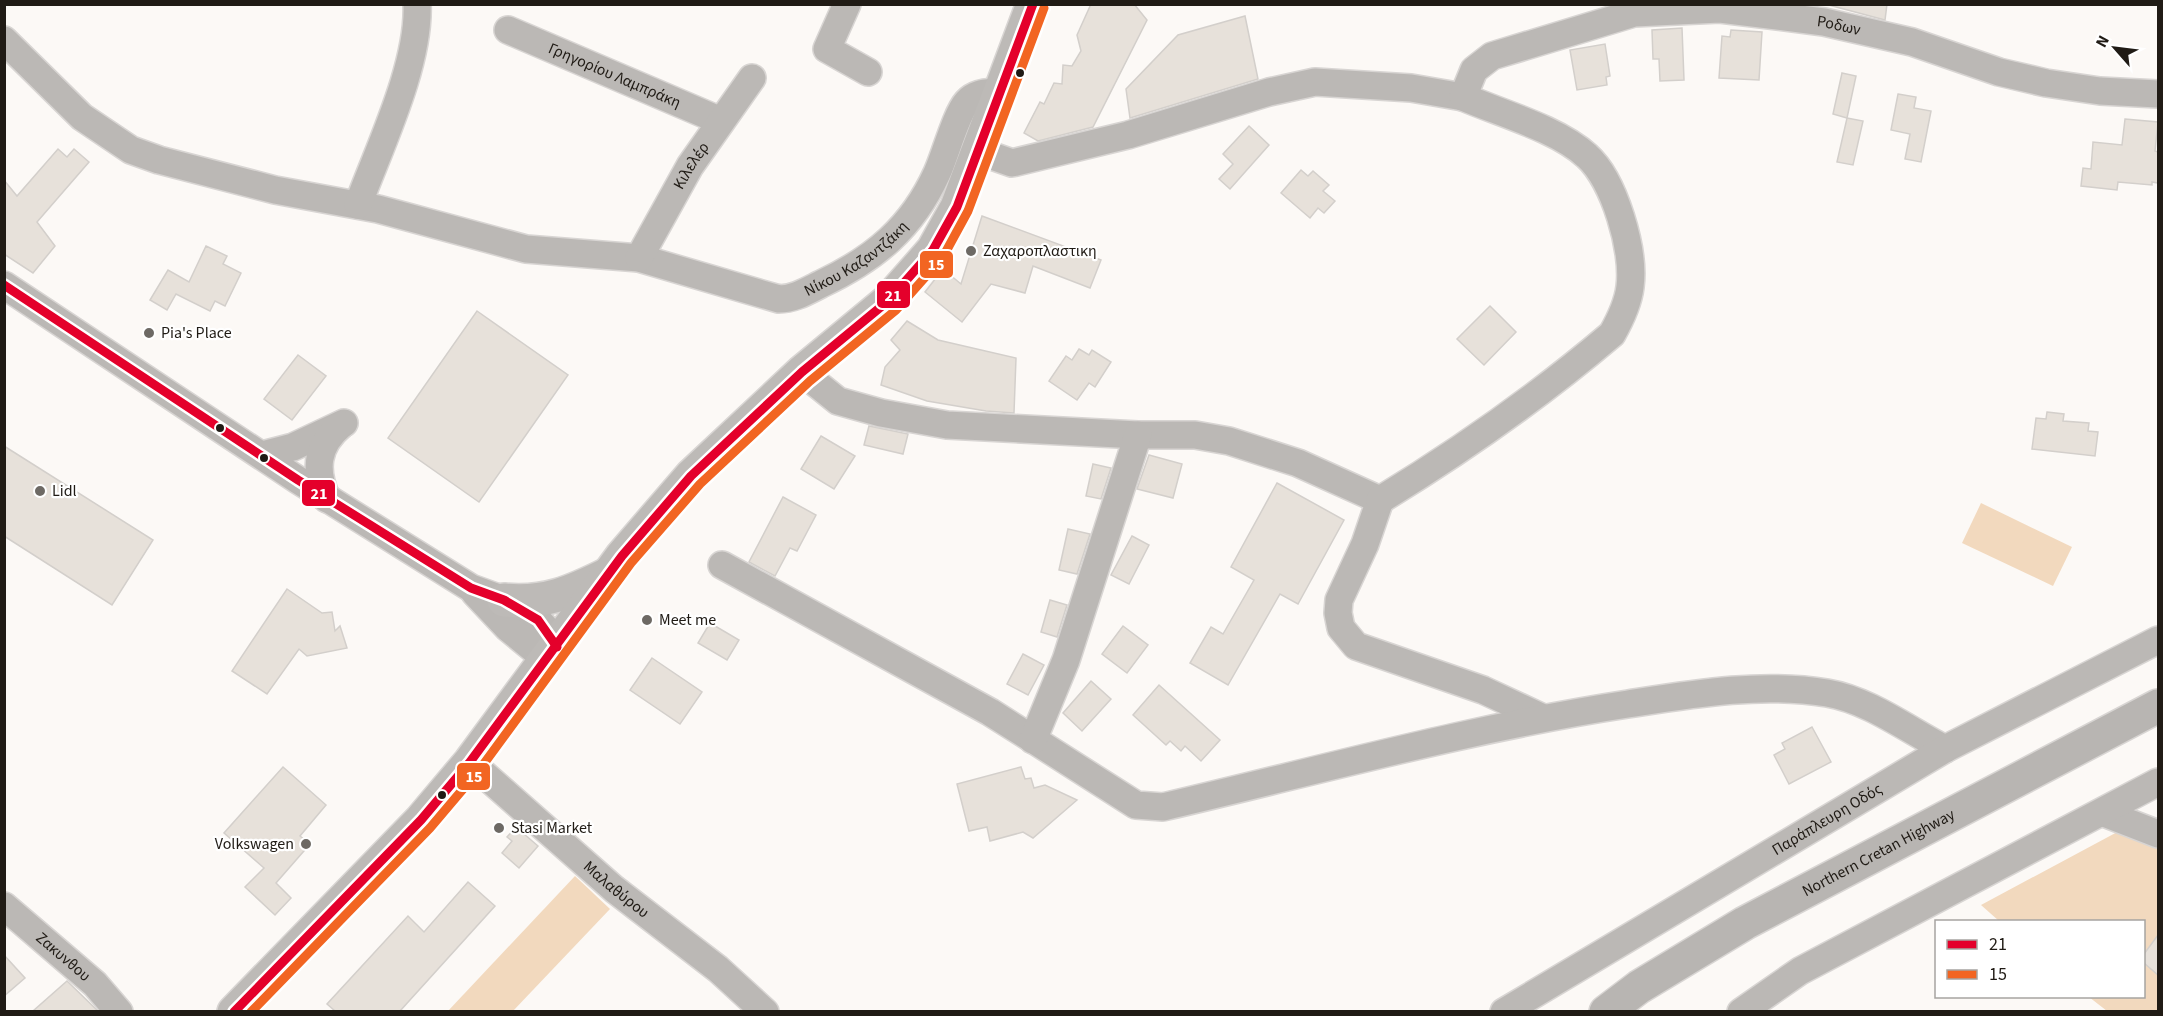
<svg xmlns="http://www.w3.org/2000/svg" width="2163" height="1016" font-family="'Source Sans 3',sans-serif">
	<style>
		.green { fill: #f2d9be }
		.building { fill: #e7e1da; stroke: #d3cfcb; stroke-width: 1.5 }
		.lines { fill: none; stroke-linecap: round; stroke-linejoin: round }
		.minor-casing { stroke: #d8d5d3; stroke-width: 30 }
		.major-casing { stroke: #d8d5d3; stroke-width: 36 }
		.highway-casing { stroke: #d8d5d3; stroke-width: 36 }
		.minor { stroke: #bbb8b5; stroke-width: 27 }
		.major { stroke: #bdbab7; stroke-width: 33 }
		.highway { stroke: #b8b5b2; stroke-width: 33 }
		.bus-1-casing { stroke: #fff; stroke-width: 14 }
		.bus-2-casing { stroke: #fff; stroke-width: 14 }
		.bus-1 { stroke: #e4002b; stroke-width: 9 }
		.bus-2 { stroke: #f26522; stroke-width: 9 }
		.bus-dot { fill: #201b15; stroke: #fff; stroke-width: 2 }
		.poi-dot { fill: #6d6964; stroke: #fff; stroke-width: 2 }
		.labels { text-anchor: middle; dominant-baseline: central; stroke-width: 4.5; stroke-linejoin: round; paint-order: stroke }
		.street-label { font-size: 16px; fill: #201b15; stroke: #fff }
		.poi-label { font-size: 16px; fill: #201b15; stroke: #fff; text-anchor: start }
		.line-badge { stroke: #fff; stroke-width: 2 }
		.badge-label { font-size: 16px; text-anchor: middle; font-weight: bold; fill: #fff }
	</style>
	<rect width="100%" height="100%" fill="#fcf9f6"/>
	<g class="green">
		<polygon points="1981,503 2072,547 2053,586 1962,543"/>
		<polygon points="2121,830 2158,844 2158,1011 2107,1011 2089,997 2144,996 2144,922 1999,921 1981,905"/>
		<polygon points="575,876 610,909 513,1011 448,1011"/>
	</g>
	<g class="building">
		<polygon points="1091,4 1134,4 1147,20 1093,127 1038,141 1024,133 1040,102 1044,104 1054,83 1062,84 1063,65 1072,66 1081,51 1077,35"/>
		<polygon points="1825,4 1887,4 1885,20"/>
		<polygon points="1245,16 1258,79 1130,118 1126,89 1178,35"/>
		<polygon points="1682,28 1684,80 1660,81 1659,59 1653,59 1652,30"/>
		<polygon points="1731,30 1762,32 1759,80 1719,78 1722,36 1730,37"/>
		<polygon points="1605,44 1610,76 1606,77 1607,85 1577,90 1570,50"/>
		<polygon points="1842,73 1856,76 1847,118 1833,114"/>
		<polygon points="1898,94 1916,97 1914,108 1931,111 1921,162 1905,159 1910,134 1891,130"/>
		<polygon points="1847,118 1863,121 1853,165 1837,162"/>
		<polygon points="2125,119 2158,122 2155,151 2158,152 2158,183 2152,182 2152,185 2118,182 2117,190 2081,186 2083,168 2091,169 2093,142 2122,145"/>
		<polygon points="1249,126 1269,145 1230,189 1219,179 1233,164 1223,154"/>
		<polygon points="58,149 67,157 74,149 89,162 37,222 55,246 33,273 4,254 4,180 17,196"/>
		<polygon points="1301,170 1308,176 1313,171 1329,185 1323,191 1335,201 1324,213 1318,208 1310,218 1281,193"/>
		<polygon points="982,216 1101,260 1090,288 1033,266 1025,293 991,284 962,322 925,292 943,269 961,284"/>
		<polygon points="206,246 227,256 223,264 241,273 225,306 215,301 210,311 176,294 167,310 150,300 168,270 189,282"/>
		<polygon points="1490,306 1516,332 1484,365 1457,339"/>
		<polygon points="477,311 568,375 479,502 388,438"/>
		<polygon points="907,321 938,340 1016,358 1014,413 986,411 927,401 881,385 885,367 900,350 891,340"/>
		<polygon points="1079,349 1089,355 1092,350 1111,362 1095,387 1089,383 1077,400 1049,381 1066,356 1072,360"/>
		<polygon points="298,355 326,376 292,420 264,399"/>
		<polygon points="2047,412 2064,414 2063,421 2089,423 2088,431 2098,432 2095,456 2032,449 2036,418 2046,419"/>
		<polygon points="869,426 908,434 903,454 864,445"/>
		<polygon points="821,436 855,456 834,489 801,469"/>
		<polygon points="4,446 153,540 112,605 4,536"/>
		<polygon points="1149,455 1182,464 1173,498 1137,489"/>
		<polygon points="1093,464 1111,468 1101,499 1086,496"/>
		<polygon points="1277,483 1344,520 1298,604 1280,594 1228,685 1190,663 1211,627 1223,634 1254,580 1231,567"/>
		<polygon points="783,497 816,515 797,551 790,548 775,576 749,562"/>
		<polygon points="1068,529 1090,534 1077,574 1059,570"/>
		<polygon points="1132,536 1149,545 1129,584 1111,575"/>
		<polygon points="287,589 322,613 332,612 335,631 340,626 347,648 307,656 299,649 267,694 232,671"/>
		<polygon points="1050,600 1067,605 1057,637 1041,632"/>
		<polygon points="710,623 739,640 727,660 698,643"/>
		<polygon points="1123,626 1148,645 1127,673 1102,654"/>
		<polygon points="1023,654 1044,665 1028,695 1007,684"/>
		<polygon points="652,658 702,692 680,724 630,690"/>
		<polygon points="1091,681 1111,699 1082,731 1063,713"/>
		<polygon points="1159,685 1220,740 1201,761 1185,746 1181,751 1170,741 1166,745 1133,715"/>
		<polygon points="1812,727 1831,762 1789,784 1774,755 1785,749 1782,743"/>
		<polygon points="283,767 326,805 300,836 310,844 276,883 291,898 275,915 245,887 264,868 224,833"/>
		<polygon points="1021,767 1025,779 1031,778 1034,788 1045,785 1077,800 1033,838 1023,832 990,841 987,827 969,831 957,784"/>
		<polygon points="516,827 538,846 519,868 502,853 512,841 507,837"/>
		<polygon points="468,882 495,906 400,1011 335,1011 327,1004 408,916 424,932"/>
		<polygon points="2158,935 2158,975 2144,963 2144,954"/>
		<polygon points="4,955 25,978 4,996"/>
		<polygon points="67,981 98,1011 33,1011"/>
	</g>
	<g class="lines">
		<defs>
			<g id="minor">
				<polyline points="847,4 827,49 868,72"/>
				<path id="s1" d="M508,30L721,121"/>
				<path id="s2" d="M4,40L82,117L131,150L159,160L275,190L378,209L526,249L639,258L779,299C794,299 807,291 821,284C874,259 912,228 937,173C945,156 956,114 967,102C976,92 989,93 1001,91"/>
				<polyline points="978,151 1012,163 1128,135 1269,92 1315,82 1411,88 1463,97"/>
				<path d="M358,205C379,148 420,64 417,4"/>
				<path id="s3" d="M639,258L690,166L752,78"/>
				<polyline points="4,285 298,480 471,588 504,600 538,620 548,631 557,647"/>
				<polyline points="802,372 838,401 881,413 947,425 1138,435 1195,435 1229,441 1298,463 1380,500 1365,544 1339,600 1338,613 1341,628 1356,646 1483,690 1541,717"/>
				<polyline points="262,455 293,447 344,423"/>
				<path d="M327,499C314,470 316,446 341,425"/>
				<path id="s4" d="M1380,500C1462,450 1539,396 1612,334C1620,320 1628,303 1630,287C1635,250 1614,180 1587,156C1558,129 1500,113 1463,97L1474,70L1492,56L1634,13L1720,9L1824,22L1912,42L1999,72L2046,83L2100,91L2158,94"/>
				<path d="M722,565L990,712L1136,805L1163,807C1317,771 1471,728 1628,704C1692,694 1762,682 1827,693C1869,700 1908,730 1945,749"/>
				<polyline points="475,593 508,628 547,660"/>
				<polyline points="1033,740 1066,660 1138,435"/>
				<path id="s5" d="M470,762L614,889L718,969L765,1012"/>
				<polyline points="2104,813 2158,834"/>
				<path id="s6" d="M4,906L95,984L119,1012"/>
				<path id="s7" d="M1504,1012L1945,749L2158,640"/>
				<polyline points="1741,1012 1800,971 2158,782"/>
			</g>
			<g id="major">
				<path d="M504,600C545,604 572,592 608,574"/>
				<polyline points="234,1012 421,820 470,762 622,556 691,476 802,372 888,301 933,250 957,207 1033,4"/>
			</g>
			<g id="highway">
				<path id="s8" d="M1606,1012L1639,987L1745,923L2158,706"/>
			</g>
		</defs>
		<use href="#minor" class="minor-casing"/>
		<use href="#major" class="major-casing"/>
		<use href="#highway" class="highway-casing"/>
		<use href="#minor" class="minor"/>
		<use href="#major" class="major"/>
		<use href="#highway" class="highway"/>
		<defs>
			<g id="bus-1">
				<polyline points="4,285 298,480 471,588 504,600 538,620 557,647"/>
				<polyline points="234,1012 421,820 470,762 622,556 691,476 802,372 888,301 933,250 957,207 1033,4"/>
			</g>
			<polyline id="bus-2" points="251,1012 430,828 480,769 631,563 700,484 810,381 896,310 943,257 968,211 1044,8"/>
		</defs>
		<use href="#bus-1" class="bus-1-casing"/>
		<use href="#bus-2" class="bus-2-casing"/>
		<use href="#bus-1" class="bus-1"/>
		<use href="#bus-2" class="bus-2"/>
	</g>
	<g class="bus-dot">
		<circle cx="1020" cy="73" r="5"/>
		<circle cx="220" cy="428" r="5"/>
		<circle cx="264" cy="458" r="5"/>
		<circle cx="442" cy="795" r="5"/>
	</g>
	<g class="poi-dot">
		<circle cx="971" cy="251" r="6"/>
		<circle cx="149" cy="333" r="6"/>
		<circle cx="40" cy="491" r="6"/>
		<circle cx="647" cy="620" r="6"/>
		<circle cx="499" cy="828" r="6"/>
		<circle cx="306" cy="844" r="6"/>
	</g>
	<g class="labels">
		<g class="street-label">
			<text stroke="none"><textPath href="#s4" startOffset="1022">Ροδων</textPath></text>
			<text stroke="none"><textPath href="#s1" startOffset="116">Γρηγορίου Λαμπράκη</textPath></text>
			<text stroke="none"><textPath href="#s3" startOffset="106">Κιλελέρ</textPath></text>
			<text stroke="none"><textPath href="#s2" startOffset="924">Νίκου Καζαντζάκη</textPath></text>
			<text stroke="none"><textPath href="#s7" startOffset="376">Παράπλευρη Οδός</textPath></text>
			<text stroke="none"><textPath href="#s8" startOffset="316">Northern Cretan Highway</textPath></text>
			<text stroke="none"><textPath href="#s5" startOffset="194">Μαλαθύρου</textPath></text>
			<text stroke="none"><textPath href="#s6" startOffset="78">Ζακυνθου</textPath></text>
		</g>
		<g class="poi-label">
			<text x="983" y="251">Ζαχαροπλαστικη</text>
			<text x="161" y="333">Pia's Place</text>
			<text x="52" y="491">Lidl</text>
			<text x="659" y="620">Meet me</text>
			<text x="511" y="828">Stasi Market</text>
			<text x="294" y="844" text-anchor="end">Volkswagen</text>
		</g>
	</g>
	<g class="line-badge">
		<rect x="919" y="250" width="35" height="29" rx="6" fill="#f26522"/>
		<rect x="876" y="280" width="35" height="29" rx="6" fill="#e4002b"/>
		<rect x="301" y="479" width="35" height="28" rx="6" fill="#e4002b"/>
		<rect x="456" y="762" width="35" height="29" rx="6" fill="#f26522"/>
	</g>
	<g class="badge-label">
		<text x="936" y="270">15</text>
		<text x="893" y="301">21</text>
		<text x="319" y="499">21</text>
		<text x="474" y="782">15</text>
	</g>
	<rect width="2163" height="1016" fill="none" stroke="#201b15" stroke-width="12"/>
	<rect x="1935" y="920" width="210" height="78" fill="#ffffff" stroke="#a6a4a1" stroke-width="1.5"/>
	<rect x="1947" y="940" width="30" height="9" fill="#e4002b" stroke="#a6a4a1" stroke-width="1.5"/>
	<text x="1989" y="950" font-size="18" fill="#201b15">21</text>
	<rect x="1947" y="970" width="30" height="9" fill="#f26522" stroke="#a6a4a1" stroke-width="1.5"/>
	<text x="1989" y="980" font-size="18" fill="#201b15">15</text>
	<g transform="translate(2115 48) rotate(298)" stroke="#ffffff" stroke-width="4.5" paint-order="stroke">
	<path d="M0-4.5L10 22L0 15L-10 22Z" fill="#201b15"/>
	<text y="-9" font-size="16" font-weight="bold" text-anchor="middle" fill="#201b15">N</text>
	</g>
</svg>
